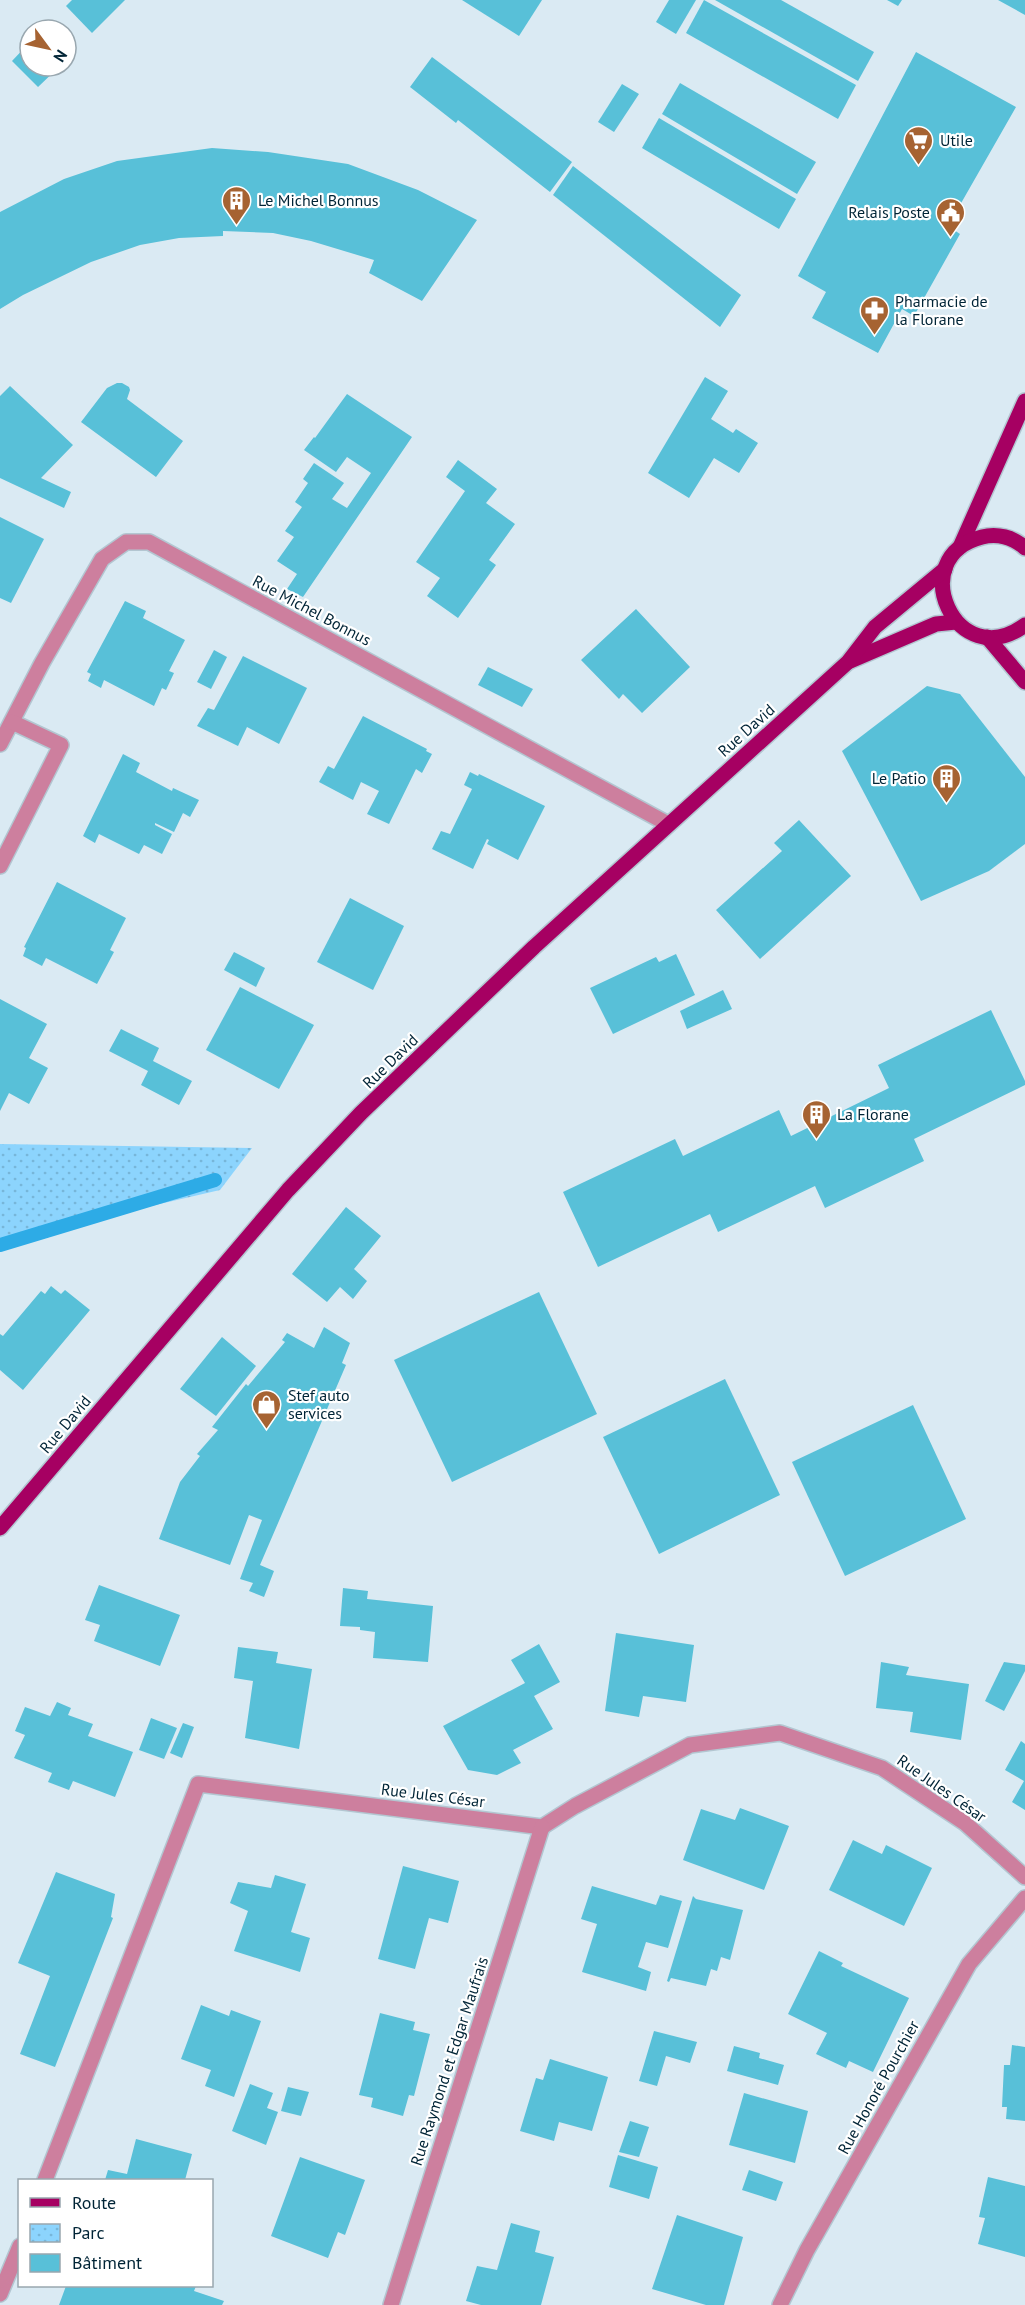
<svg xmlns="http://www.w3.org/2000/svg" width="1025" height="2305" font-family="'PT Sans',sans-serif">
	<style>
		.park { fill: url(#park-dots) }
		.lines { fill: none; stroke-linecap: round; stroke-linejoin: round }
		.stream { stroke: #2dabe6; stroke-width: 14 }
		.building { fill: #58c0d8 }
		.minor-casing { stroke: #b3c6d1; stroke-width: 18 }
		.major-casing { stroke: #b3c6d1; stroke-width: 18 }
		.minor { stroke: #cd7f9e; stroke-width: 15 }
		.major { stroke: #a60062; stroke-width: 15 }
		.labels { text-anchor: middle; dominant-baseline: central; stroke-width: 4.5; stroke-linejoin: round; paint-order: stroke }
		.poi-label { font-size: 16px; fill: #002436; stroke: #fff; text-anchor: start }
		.street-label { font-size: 16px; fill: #002436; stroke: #fff }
	</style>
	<defs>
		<pattern id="park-dots" width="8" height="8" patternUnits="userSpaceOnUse" patternTransform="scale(1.5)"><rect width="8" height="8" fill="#8cd4fd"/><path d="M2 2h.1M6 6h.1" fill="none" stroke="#77b6d9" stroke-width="1.8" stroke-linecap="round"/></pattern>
	</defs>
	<rect width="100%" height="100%" fill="#daeaf3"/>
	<polygon class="park" points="0,1144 252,1148 220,1190 0,1241"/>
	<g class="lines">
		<polyline class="stream" points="0,1245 215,1180"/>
	</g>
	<g class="building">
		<polygon points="72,0 125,0 92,33 66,6"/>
		<polygon points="462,0 542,0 519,36"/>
		<polygon points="669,0 696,0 676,34 656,22"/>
		<polygon points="704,0 856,85 838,119 686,33"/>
		<polygon points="715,0 781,0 874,52 858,81"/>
		<polygon points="887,0 902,0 898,6"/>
		<polygon points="998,0 1025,0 1025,15"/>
		<polygon points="30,42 30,66 60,66 38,87 12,61"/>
		<polygon points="916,52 1016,107 948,226 960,234 914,316 902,309 878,353 812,318 826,292 798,276"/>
		<polygon points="432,57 572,162 550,192 458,120 456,123 410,87"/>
		<polygon points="680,83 816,162 797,194 662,114"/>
		<polygon points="622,84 639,94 614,132 598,122"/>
		<polygon points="659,118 796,199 779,229 642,148"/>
		<polygon points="212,148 268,152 348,164 418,190 477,220 422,301 369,273 374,260 311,241 273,233 223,231 223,236 179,238 140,245 91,262 23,295 0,309 0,212 64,179 117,161"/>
		<polygon points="573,166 741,295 720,327 553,195"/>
		<polygon points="705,377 728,391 711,419 733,433 736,429 758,443 739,473 714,458 689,498 648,473"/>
		<polygon points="117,383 122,383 129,387 130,390 127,399 183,441 156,477 81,422 107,388"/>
		<polygon points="10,386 73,445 41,478 71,492 64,508 0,478 0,396"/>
		<polygon points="347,394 412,437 303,597 287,589 297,574 277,561 294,537 285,531 302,507 295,502 308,483 303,479 314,463 344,483 332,499 347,508 371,473 347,457 336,472 304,450 314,437 315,438"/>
		<polygon points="458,460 497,489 486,503 515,524 489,560 496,565 458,618 427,596 440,578 416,562 465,491 446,477"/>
		<polygon points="0,517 44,539 11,603 0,598"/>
		<polygon points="125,601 146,611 143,618 185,640 169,671 174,673 166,690 162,688 154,706 104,680 101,688 88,681 91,674 87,672"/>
		<polygon points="636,609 690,667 642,713 623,694 619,699 581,660"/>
		<polygon points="214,650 227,657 211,689 197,682"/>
		<polygon points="243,656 307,688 279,744 247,727 238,746 197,726 208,708 214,710"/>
		<polygon points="488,667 533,689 522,707 478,685"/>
		<polygon points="927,686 960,694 1025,777 1025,844 989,871 921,901 842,751"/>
		<polygon points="363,716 427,749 426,751 432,754 422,773 416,769 389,824 367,814 379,791 361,782 353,800 319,782 328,766 334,769"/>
		<polygon points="123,754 140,763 136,772 172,791 173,788 199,800 190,817 183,813 174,832 155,823 155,825 172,834 162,854 144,845 139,854 99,834 95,843 83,836"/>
		<polygon points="470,772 478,776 479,774 545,806 518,860 487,844 489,840 487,839 473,869 432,849 441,831 450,834 472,789 464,785"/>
		<polygon points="799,820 851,876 760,959 716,910 782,851 774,843"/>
		<polygon points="57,882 126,918 110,950 114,952 97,984 46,958 42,966 23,956 26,948 24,947"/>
		<polygon points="350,898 404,926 373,990 317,962"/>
		<polygon points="234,952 265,968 256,987 224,970"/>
		<polygon points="676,954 695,995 613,1034 590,988 656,957 659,962"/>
		<polygon points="240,987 314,1025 279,1089 206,1050"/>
		<polygon points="723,990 732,1009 687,1029 680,1011"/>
		<polygon points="0,999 47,1024 29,1058 48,1068 29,1104 9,1093 0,1111"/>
		<polygon points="991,1010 1025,1081 1025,1085 914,1139 924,1161 825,1208 815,1186 718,1232 710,1214 598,1267 563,1192 675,1139 683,1156 779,1110 791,1136 889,1088 878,1065"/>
		<polygon points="121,1029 159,1048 153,1061 192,1081 179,1105 141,1085 148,1071 109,1051"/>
		<polygon points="346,1207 381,1236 354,1269 367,1281 353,1299 340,1287 327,1302 292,1274"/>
		<polygon points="51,1286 61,1294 65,1290 90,1310 23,1390 0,1370 0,1334 3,1336 41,1291 45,1294"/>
		<polygon points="539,1292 597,1414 452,1482 394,1360"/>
		<polygon points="324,1327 350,1343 342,1363 346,1365 260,1565 274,1571 264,1597 249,1591 253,1583 240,1579 262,1520 249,1515 230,1565 159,1539 180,1482 200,1456 197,1454 218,1430 212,1427 246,1384 248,1386 285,1342 282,1340 287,1333 314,1348"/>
		<polygon points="222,1337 256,1366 216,1416 180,1389"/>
		<polygon points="725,1379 780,1495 659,1554 603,1437"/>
		<polygon points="913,1405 966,1519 845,1576 792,1462"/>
		<polygon points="99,1585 180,1615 160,1666 94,1641 100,1625 85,1620"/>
		<polygon points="343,1588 368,1591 367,1599 433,1606 428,1662 373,1658 375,1632 360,1630 360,1627 340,1626"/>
		<polygon points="616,1633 694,1645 686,1702 643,1696 639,1717 605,1711"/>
		<polygon points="539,1644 560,1682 534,1696 553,1729 513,1750 521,1763 497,1775 468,1770 443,1726 525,1683 511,1660"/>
		<polygon points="238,1647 278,1652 276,1663 312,1669 299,1749 245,1738 253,1681 234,1678"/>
		<polygon points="881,1662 909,1667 906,1675 969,1684 961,1740 910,1732 913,1712 876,1708"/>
		<polygon points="1004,1662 1025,1665 1025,1671 1004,1711 985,1701"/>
		<polygon points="57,1702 71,1708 68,1715 93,1724 88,1736 133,1752 115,1797 73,1781 69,1790 48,1782 52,1773 14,1758 25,1735 15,1731 25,1707 50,1716"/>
		<polygon points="151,1718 177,1728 164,1759 139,1750"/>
		<polygon points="183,1723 194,1727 182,1758 170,1753"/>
		<polygon points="1021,1741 1025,1744 1025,1810 1012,1802 1024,1781 1005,1770"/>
		<polygon points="740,1808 789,1826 764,1890 683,1860 701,1809 735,1820"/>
		<polygon points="853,1840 882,1854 886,1845 932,1868 904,1926 829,1890"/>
		<polygon points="403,1866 459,1881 448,1923 429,1918 415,1969 378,1959"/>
		<polygon points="56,1872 115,1894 111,1917 113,1918 55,2067 20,2054 50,1976 18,1963"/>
		<polygon points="275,1875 306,1884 291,1932 310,1938 300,1972 234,1951 248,1911 230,1903 238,1882 271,1888"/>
		<polygon points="592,1886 656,1905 660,1895 682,1901 668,1948 646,1942 638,1967 651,1972 646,1991 582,1972 597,1924 581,1919"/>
		<polygon points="693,1896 696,1899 743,1910 730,1960 721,1957 717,1971 711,1969 706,1986 671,1978 669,1982 667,1981"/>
		<polygon points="819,1951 843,1963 841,1966 909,1998 873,2072 849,2061 846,2068 816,2054 827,2033 788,2014"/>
		<polygon points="201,2005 229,2016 231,2010 261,2021 234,2097 205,2086 211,2070 181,2059"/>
		<polygon points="380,2013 415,2022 413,2030 430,2034 414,2096 409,2095 403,2116 371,2107 373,2098 359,2095"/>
		<polygon points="654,2031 697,2042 690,2063 666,2056 657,2086 639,2081"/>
		<polygon points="1012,2045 1025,2047 1025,2121 1006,2119 1007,2107 1002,2107 1004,2065 1010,2065"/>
		<polygon points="734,2046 760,2053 759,2058 784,2065 778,2085 727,2071"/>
		<polygon points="550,2059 608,2077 592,2131 559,2122 554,2141 520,2131 536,2078 543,2080"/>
		<polygon points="250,2084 273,2093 267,2108 278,2112 266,2145 232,2131"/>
		<polygon points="288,2087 309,2092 301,2116 281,2111"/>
		<polygon points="744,2093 808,2111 795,2163 729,2145"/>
		<polygon points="630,2121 649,2127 639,2157 619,2152"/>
		<polygon points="136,2139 192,2154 185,2180 105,2180 108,2170 127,2174"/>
		<polygon points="618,2155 658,2167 649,2199 609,2187"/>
		<polygon points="300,2157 365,2180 345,2235 338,2232 328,2258 271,2236"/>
		<polygon points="749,2170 783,2182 776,2201 742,2190"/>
		<polygon points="988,2177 1025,2186 1025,2257 978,2244 985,2218 979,2217"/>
		<polygon points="677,2215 743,2237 724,2305 706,2305 652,2289"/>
		<polygon points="511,2223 540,2231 535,2252 554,2257 541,2305 481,2305 466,2301 477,2266 497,2270"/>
		<polygon points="66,2286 196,2286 194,2291 224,2301 222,2305 59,2305"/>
	</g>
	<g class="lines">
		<defs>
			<g id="minor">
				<polyline points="0,744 42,663 102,559 126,542 149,542 668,824"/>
				<polyline points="0,866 61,745 12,722"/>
				<polyline points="45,2180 198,1784 542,1827 575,1806 690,1745 780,1733 882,1768 965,1823 1025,1877"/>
				<polyline points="0,2294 20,2246"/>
				<polyline points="391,2305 542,1827"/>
				<polyline points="780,2305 807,2250 969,1964 1025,1898"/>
			</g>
			<g id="major">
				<polyline points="960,547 1025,401"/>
				<path d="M1025,548C1013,537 997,533 982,537C903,557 956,676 1025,625"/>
				<polyline points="987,637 1025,682"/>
				<polyline points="850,661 936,624 956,622"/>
				<polyline points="0,1528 288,1190 361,1113 534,947 848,662 875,627 945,569"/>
			</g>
		</defs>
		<use href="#minor" class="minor-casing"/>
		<use href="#major" class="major-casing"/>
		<use href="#minor" class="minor"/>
		<use href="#major" class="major"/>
	</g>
	<defs>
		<symbol id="supermarket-pin" viewBox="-11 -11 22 30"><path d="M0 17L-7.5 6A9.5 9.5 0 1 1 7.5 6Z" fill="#a66332" stroke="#fff"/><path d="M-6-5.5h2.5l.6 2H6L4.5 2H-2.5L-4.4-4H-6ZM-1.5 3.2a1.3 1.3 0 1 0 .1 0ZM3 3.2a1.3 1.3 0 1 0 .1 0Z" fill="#fff"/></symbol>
		<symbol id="building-pin" viewBox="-11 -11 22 30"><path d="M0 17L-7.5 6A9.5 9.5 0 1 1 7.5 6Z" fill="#a66332" stroke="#fff"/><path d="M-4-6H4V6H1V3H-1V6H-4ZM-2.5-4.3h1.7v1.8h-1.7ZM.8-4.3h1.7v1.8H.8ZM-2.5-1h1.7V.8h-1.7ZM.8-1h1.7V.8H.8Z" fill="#fff"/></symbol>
		<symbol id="civic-pin" viewBox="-11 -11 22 30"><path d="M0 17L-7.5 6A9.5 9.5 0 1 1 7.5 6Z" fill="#a66332" stroke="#fff"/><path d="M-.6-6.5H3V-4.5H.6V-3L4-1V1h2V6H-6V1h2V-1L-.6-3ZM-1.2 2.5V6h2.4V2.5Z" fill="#fff"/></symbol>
		<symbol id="pharmacy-pin" viewBox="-11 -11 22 30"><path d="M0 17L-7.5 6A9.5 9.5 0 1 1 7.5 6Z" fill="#a66332" stroke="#fff"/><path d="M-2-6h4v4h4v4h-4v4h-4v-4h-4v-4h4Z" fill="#fff"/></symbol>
		<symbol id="shop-pin" viewBox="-11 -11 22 30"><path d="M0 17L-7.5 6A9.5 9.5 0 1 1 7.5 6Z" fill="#a66332" stroke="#fff"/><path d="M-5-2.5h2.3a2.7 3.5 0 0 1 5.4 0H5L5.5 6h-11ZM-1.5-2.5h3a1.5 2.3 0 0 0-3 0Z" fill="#fff"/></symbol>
	</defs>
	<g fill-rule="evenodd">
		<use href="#supermarket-pin" x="902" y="124" width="33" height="45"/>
		<use href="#building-pin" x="220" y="184" width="33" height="45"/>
		<use href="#civic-pin" x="934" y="196" width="33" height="45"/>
		<use href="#pharmacy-pin" x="858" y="294" width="33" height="45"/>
		<use href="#building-pin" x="930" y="762" width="33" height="45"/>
		<use href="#building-pin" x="800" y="1098" width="33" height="45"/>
		<use href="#shop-pin" x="250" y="1388" width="33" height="45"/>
	</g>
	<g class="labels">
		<g class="poi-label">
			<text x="940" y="140">Utile</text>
			<text x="258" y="200">Le Michel Bonnus</text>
			<text x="930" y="212" text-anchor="end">Relais Poste</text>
			<text x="895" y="301">Pharmacie de<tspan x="895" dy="18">la Florane</tspan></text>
			<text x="926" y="778" text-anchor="end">Le Patio</text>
			<text x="837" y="1114">La Florane</text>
			<text x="288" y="1395">Stef auto<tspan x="288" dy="18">services</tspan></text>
		</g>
		<g class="street-label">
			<text transform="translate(312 610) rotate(28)">Rue Michel Bonnus</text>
			<text transform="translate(746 730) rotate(-42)">Rue David</text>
			<text transform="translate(390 1061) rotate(-44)">Rue David</text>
			<text transform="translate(65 1424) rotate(-50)">Rue David</text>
			<text transform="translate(942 1788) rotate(35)">Rue Jules César</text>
			<text transform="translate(433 1795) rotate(7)">Rue Jules César</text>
			<text transform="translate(449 2061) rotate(-72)">Rue Raymond et Edgar Maufrais</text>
			<text transform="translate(878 2087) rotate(-61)">Rue Honoré Pourchier</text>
		</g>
	</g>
	<rect x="18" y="2179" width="195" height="108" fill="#ffffff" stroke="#99a7af" stroke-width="1.5"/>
	<rect x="30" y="2198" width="30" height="9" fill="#a60062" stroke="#99a7af" stroke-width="1.5"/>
	<text x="72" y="2209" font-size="18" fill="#002436">Route</text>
	<rect x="30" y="2224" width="30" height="18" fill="url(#park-dots)" stroke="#99a7af" stroke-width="1.5"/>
	<text x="72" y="2239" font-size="18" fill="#002436">Parc</text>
	<rect x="30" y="2254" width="30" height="18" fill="#58c0d8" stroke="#99a7af" stroke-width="1.5"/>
	<text x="72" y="2269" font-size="18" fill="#002436">Bâtiment</text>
	<g transform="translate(48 48) rotate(123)"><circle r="28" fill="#ffffff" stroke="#99a7af" stroke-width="1.5"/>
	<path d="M0-4.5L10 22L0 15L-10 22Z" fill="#a66332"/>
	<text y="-9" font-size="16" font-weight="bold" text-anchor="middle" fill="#002436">N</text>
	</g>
</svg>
